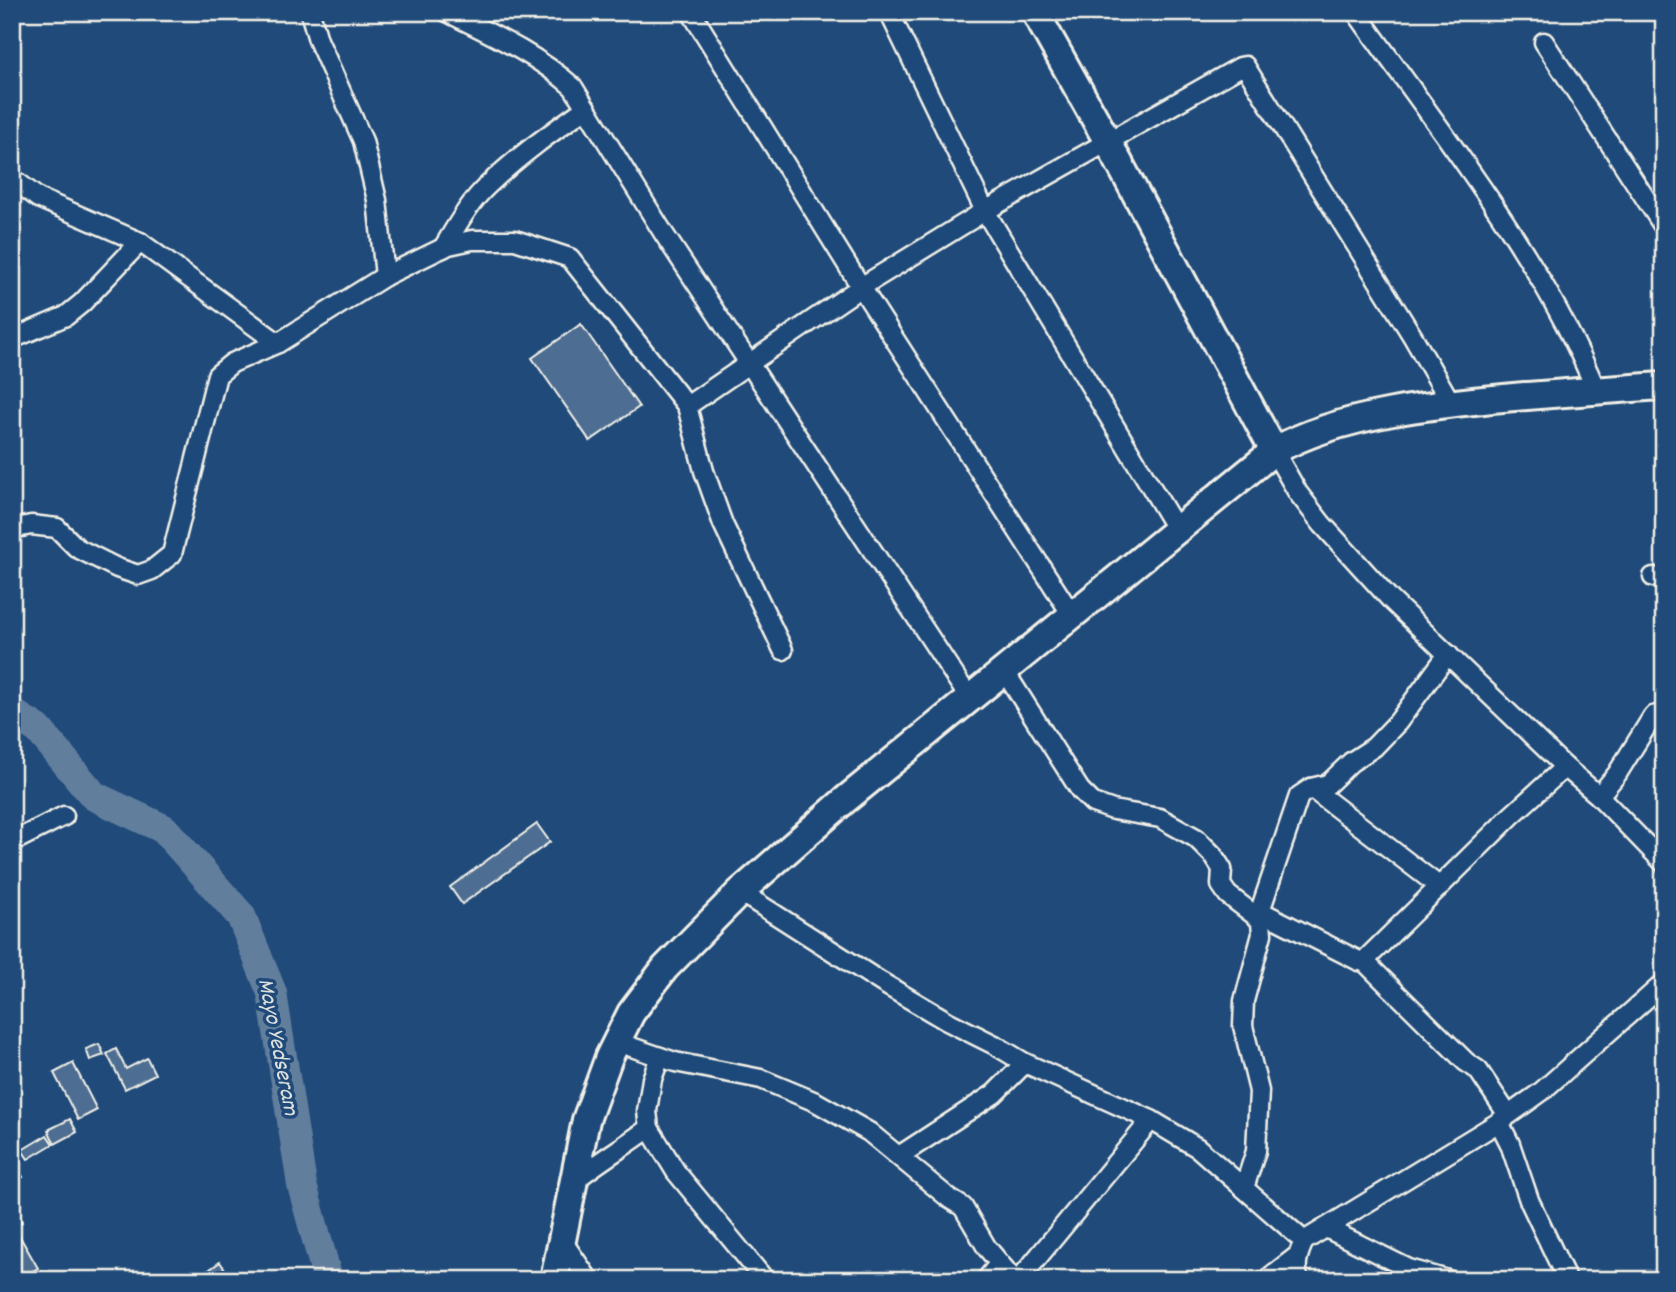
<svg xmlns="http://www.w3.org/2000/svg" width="1676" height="1292" font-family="Dekko,sans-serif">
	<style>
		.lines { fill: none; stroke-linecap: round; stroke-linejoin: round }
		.river { stroke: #627e9d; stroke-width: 30 }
		.building { fill: #4d6e92; stroke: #f4f1e8; stroke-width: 2 }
		.minor-casing { stroke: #f4f1e8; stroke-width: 23 }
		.secondary-casing { stroke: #f4f1e8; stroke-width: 32 }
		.minor { stroke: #1f4a7a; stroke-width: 18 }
		.secondary { stroke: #1f4a7a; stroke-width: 26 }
		.labels { text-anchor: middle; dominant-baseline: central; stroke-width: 7; stroke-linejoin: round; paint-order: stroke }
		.water-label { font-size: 24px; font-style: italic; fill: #dee0dd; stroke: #1f4a7a }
	</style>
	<rect width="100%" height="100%" fill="#1f4a7a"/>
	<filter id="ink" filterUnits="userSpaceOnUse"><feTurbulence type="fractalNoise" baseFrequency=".0143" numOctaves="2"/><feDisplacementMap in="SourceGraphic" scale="14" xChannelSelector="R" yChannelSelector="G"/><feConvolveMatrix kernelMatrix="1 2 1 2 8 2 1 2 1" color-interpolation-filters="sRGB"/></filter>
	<g filter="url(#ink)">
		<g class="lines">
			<polyline class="river" points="12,713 38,729 94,796 164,829 241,916 272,993 302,1185 328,1280"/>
		</g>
		<g class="building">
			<polygon points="581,324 639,407 590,441 532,358"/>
			<polygon points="537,824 550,842 462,904 450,887"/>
			<polygon points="99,1044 104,1055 90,1060 86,1049"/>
			<polygon points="116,1049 126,1069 147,1058 155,1074 125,1089 107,1054"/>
			<polygon points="73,1063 97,1110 78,1120 54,1073"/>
			<polygon points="70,1119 77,1132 55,1144 48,1130"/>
			<polygon points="47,1135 53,1144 28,1159 22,1150"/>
			<polygon points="16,1164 23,1177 12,1183 12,1166"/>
			<polygon points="17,1211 22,1222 12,1228 12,1214"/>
			<polygon points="19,1235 38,1268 22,1277 12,1259 12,1239"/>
			<polygon points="220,1262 232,1279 232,1280 212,1280 206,1272"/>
			<polygon points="41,1271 46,1280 30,1280 28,1278"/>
		</g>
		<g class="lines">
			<defs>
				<g id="minor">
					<polyline points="310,12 318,40 363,141 377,200 385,276"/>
					<path d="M447,12C491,34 536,54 573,87L664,234L970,699"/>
					<polyline points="691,12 861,287 1072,615"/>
					<polyline points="889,12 985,211 1177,530"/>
					<path d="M1356,12C1441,132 1540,254 1596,390"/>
					<polyline points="1544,42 1664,227"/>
					<polyline points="12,178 38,198 140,242 278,343"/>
					<path d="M443,248C456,227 469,203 487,186C518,156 552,132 586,108"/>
					<polyline points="12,339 66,316 82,303 140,242"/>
					<polyline points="687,406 861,287 985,211 1240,67 1245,66 1413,337 1451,403"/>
					<polyline points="1274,451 1298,493 1322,524 1391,600 1565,767 1599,796 1664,863"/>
					<polyline points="12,529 31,525 57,528 77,548 117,568 138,575 152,570 172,554 217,375 232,363 278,343 385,276 449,245 472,240 515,240 570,258 687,406 704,471 723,524 783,650"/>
					<polyline points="1653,577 1664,579"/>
					<polyline points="1005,672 1080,790 1093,803 1113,810 1160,818 1196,838 1213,855 1222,869 1221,885 1228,895 1261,920"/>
					<polyline points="1311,788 1440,887"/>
					<polyline points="1599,796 1617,774 1653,716 1664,713"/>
					<polyline points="12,842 64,816"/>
					<polyline points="740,892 881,982 947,1021 995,1045 1025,1063 1151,1120 1198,1148 1304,1241"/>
					<polyline points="1260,911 1359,961 1364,961 1466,1062 1478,1070 1508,1115"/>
					<polyline points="1364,961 1512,815 1565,767"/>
					<polyline points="617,1042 675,1062 761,1079 816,1102 869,1132 950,1199 963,1207 987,1248 1014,1280"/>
					<polyline points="660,1057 652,1079 647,1111 649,1128 676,1172 765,1280"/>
					<polyline points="1499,1122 1510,1144 1529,1200 1567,1280"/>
					<polyline points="899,1156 994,1094 1025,1063"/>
					<path d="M573,1182C597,1162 624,1147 649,1128"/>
					<polyline points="1244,1188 1256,1151 1259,1091 1243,1026 1244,1001 1262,934 1260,911 1299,796 1311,788 1328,784 1351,762 1374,747 1398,722 1448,654"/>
					<polyline points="1326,1228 1409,1269 1448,1280"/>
					<polyline points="563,1242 589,1280"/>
					<polyline points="986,1280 999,1264"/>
					<polyline points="1019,1280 1151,1120"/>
					<polyline points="1266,1280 1297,1256"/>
					<path d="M1299,1280C1294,1265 1298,1254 1304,1241L1499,1122L1541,1092L1664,983"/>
				</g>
				<g id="secondary">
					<polyline points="1035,12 1108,142 1274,451"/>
					<path d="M554,1280L586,1120L609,1057L631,1013L665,968L740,892L845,800L1274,451C1341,413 1438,404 1514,397C1564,393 1614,389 1664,386"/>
				</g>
			</defs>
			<use href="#minor" class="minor-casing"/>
			<use href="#secondary" class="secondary-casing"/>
			<use href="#minor" class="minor"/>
			<use href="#secondary" class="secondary"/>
		</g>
	</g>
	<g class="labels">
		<g class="water-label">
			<text transform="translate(277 1047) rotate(79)">Mayo Yedseram</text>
		</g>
	</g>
	<rect width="1676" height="1292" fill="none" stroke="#1f4a7a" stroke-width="42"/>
	<rect x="21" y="21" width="1634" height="1250" fill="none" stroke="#f4f1e8" stroke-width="2.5" filter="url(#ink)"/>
</svg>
